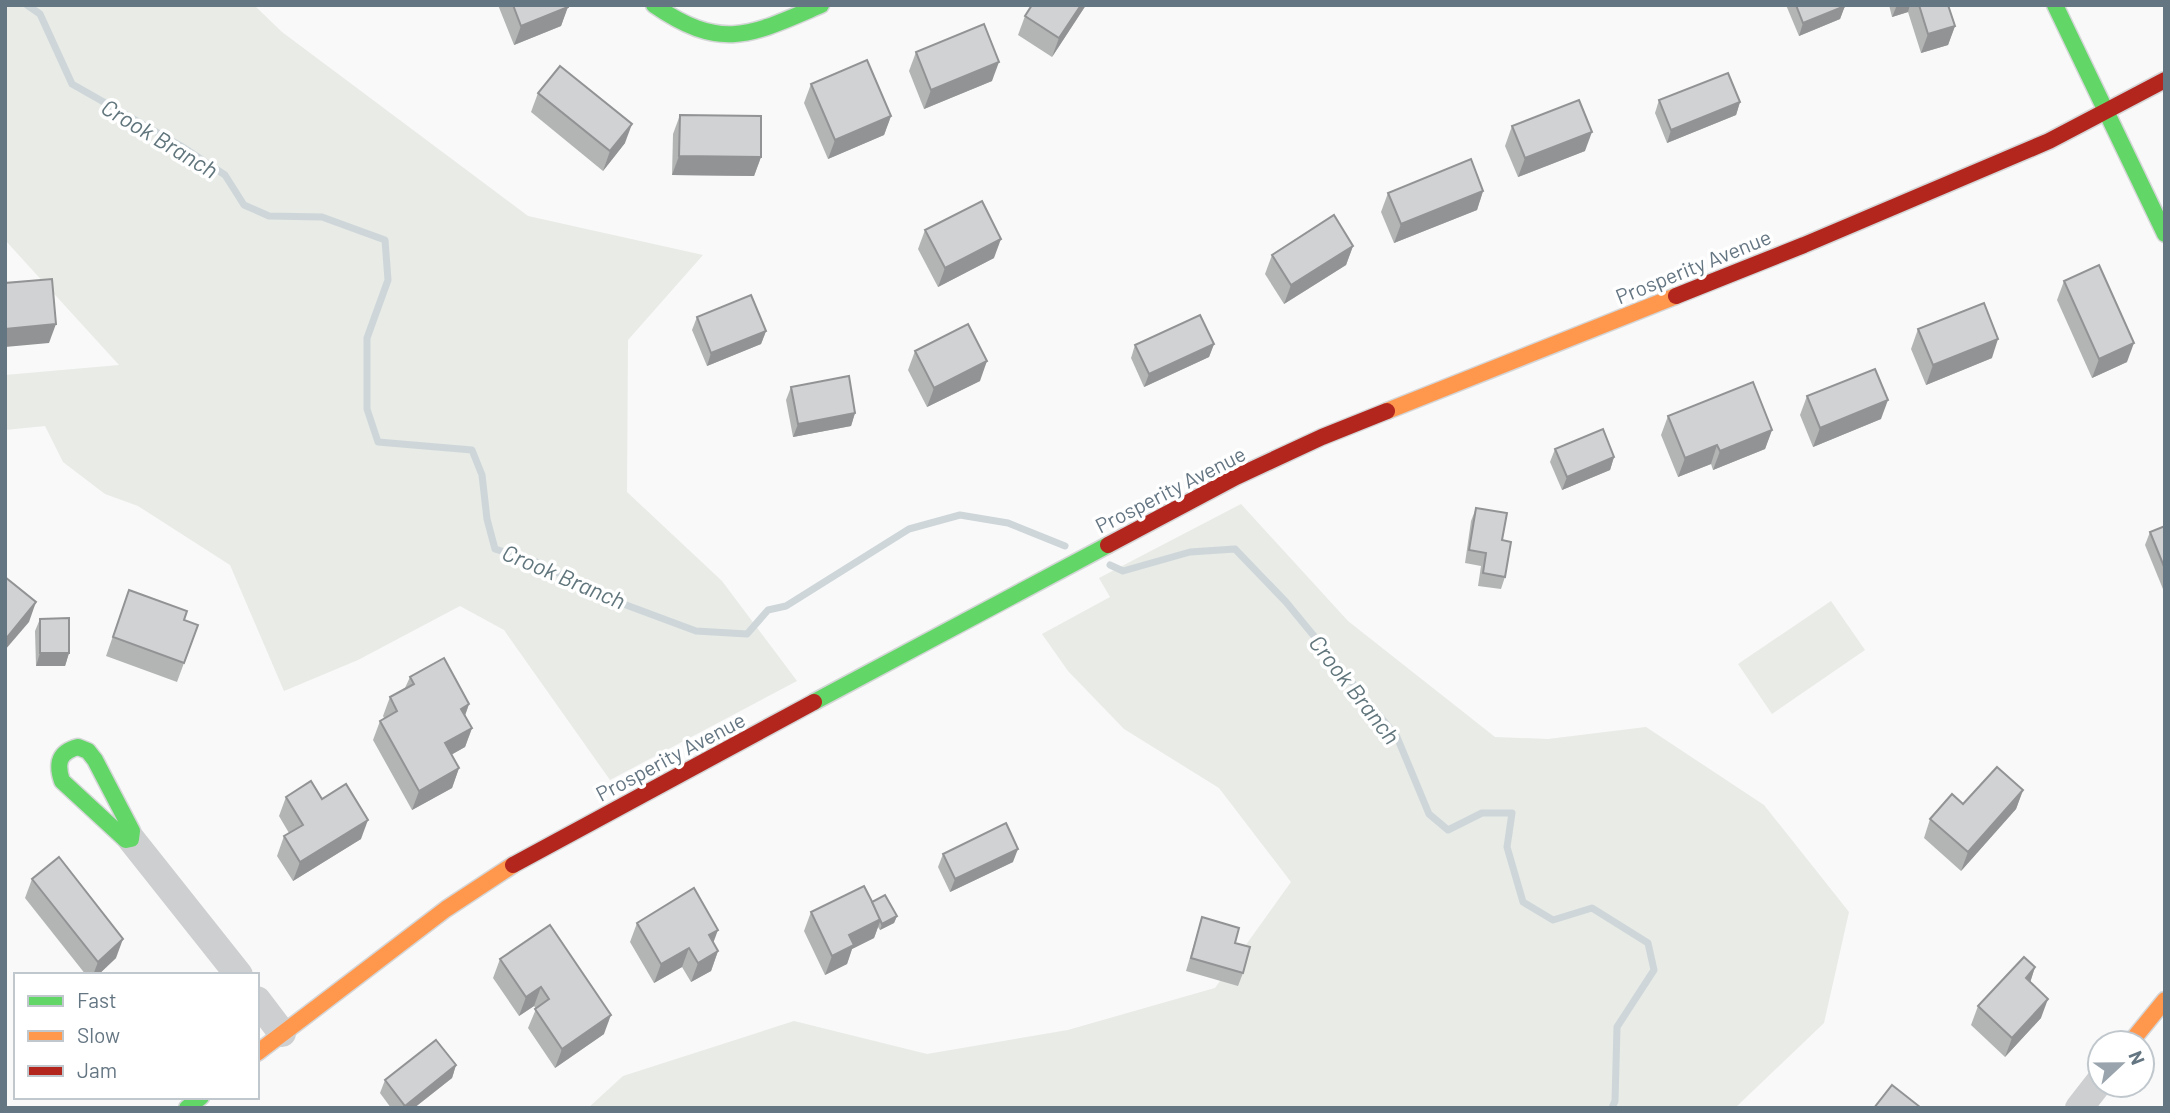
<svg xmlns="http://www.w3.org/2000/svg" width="2170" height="1113" font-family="Barlow,sans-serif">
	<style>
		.green { fill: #e8ebe6 }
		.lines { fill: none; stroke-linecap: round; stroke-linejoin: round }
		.stream { stroke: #ced6d9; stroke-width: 7 }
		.fast-casing { stroke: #d5d6d7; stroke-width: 19 }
		.slow-casing { stroke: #d5d6d7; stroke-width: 19 }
		.jam-casing { stroke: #d5d6d7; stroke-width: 19 }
		.street { stroke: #cecfd0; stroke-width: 28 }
		.fast { stroke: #63d668; stroke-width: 16 }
		.slow { stroke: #ff974d; stroke-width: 16 }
		.jam { stroke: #b3261e; stroke-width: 16 }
		.wall { fill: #b3b5b5 }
		.shaded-wall { fill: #929394 }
		.building { fill: #d0d2d3; stroke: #929394; stroke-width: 2 }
		.labels { text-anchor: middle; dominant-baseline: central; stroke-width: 7; stroke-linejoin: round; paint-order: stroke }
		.street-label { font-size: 21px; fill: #657683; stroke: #fff }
		.water-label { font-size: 23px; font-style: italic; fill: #60757c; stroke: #fff }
	</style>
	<rect width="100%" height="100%" fill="#f9f9f9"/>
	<g class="green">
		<polygon points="5,5 254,5 282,32 528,216 703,255 628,340 627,492 722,581 797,681 610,780 504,630 460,606 358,660 284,691 230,565 138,506 105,494 63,462 45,426 5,430 5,375 119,365 5,240"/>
		<polygon points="1241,504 1348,621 1495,737 1548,739 1646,727 1764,805 1849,912 1824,1023 1735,1108 588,1108 623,1076 794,1021 927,1054 1068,1030 1215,988 1291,882 1219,788 1124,729 1068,671 1042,634 1110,597 1099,578"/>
		<polygon points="1831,601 1865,650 1772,714 1738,664"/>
	</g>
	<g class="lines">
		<g class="stream">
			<polyline points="27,5 40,14 72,84 181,146 225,175 244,205 269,216 322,217 385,240 388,280 367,338 367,409 378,442 472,450 482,475 487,519 495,549 536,562 618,602 696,631 747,634 768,610 786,606 909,529 960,515 1008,523 1065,546"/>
			<polyline points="1110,565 1123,571 1190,552 1235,549 1286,602 1397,737 1429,814 1448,830 1482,813 1512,813 1507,847 1523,902 1553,920 1592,908 1648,943 1654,970 1617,1027 1615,1101 1612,1108"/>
		</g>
		<defs>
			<g id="fast">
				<path d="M654,5C722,52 751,35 821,5"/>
				<polyline points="2055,5 2165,234"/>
				<polyline points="814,702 1108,545"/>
				<path d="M78,747L88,751L95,760L132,831L131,839L126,840L62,781C56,763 59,752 78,747Z"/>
				<polyline points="187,1108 201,1097"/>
			</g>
			<g id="slow">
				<polyline points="1387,411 1676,296"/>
				<polyline points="2130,1043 2165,1000"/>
				<polyline points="257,1053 446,909 513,865"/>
			</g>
			<g id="jam">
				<polyline points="1676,296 1804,245 2049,141 2165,80"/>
				<polyline points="1108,545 1236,477 1322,437 1387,411"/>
				<polyline points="513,865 814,702"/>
			</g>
		</defs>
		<use href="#fast" class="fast-casing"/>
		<use href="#slow" class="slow-casing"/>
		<use href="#jam" class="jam-casing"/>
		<g class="street">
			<polyline points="131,839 239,975"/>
			<polyline points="257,1000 282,1033"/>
			<polyline points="2079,1108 2100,1081"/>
		</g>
		<use href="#fast" class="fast"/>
		<use href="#slow" class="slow"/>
		<use href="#jam" class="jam"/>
	</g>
	<g class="wall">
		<polygon points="498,5 568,5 561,26 514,45"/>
		<polygon points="1032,5 1086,5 1052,57 1018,35 1025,16"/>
		<polygon points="1786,5 1845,5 1840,19 1799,36"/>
		<polygon points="1889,5 1948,5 1955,26 1948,45 1921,53 1908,12 1892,17"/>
		<polygon points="916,52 992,81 924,109 909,71"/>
		<polygon points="811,84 891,116 884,135 828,159 804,103"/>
		<polygon points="538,93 625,143 603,171 531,112"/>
		<polygon points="1659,100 1740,102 1736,115 1667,143 1655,113"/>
		<polygon points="680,115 761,157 754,176 672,175 673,134"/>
		<polygon points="1512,126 1585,151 1518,177 1505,146"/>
		<polygon points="1483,191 1477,210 1394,243 1381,212 1388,193"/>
		<polygon points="925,230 994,258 938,287 918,249"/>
		<polygon points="1353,246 1346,265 1284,304 1265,274 1272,255"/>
		<polygon points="2064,281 2127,362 2092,378 2057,300"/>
		<polygon points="697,317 766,331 761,344 707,366 692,330"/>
		<polygon points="1918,329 1992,358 1926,385 1911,349"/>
		<polygon points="1214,344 1209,357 1144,387 1131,358 1135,345"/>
		<polygon points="915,351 980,381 927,407 908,370"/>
		<polygon points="791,387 855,413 851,426 793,437 786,400"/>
		<polygon points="1807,396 1881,419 1813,447 1800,415"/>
		<polygon points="1668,416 1772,430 1765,449 1713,470 1711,464 1678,477 1661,435"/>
		<polygon points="1555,449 1614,457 1610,470 1562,490 1550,462"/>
		<polygon points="1476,508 1502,540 1505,577 1501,589 1478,586 1481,566 1465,563 1471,521"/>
		<polygon points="2165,526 2165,594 2145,545 2150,532"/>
		<polygon points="129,590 184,620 198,625 177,682 106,656"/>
		<polygon points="40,619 69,653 65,666 36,666 35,631"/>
		<polygon points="410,677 469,704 465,716 472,728 465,747 451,755 459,768 452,788 412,810 373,740 380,721 384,718 383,716 390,697 405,688"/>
		<polygon points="2023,790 2016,809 1961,871 1924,838 1930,819 1963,804"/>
		<polygon points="286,797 322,799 361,839 293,881 277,856 284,836 289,833 279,816"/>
		<polygon points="943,854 1013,862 950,892 938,867"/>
		<polygon points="32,879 116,958 98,975 86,975 25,898"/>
		<polygon points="872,902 897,916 894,923 880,930 878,927 874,938 852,949 847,964 825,975 804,931 811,912"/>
		<polygon points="1202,917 1235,943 1243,973 1238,986 1186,971"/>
		<polygon points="637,923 713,943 718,951 711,971 691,982 682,967 654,983 630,942"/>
		<polygon points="550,925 604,1034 555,1068 528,1028 536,1009 534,1006 519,1016 493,978 500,959"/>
		<polygon points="2035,967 2030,982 2041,1018 2005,1057 1971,1025 1978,1006"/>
		<polygon points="456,1065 452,1078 414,1108 391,1108 380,1093 385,1080"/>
	</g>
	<g class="shaded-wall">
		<polygon points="1081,5 1086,5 1052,57 1059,38"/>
		<polygon points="1897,5 1910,5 1908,12 1892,17"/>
		<polygon points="1845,6 1840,19 1799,36 1803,23"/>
		<polygon points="568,7 561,26 514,45 521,26"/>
		<polygon points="1955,26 1948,45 1921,53 1928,34"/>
		<polygon points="999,62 992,81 924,109 931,90"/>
		<polygon points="1740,102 1736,115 1667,143 1671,130"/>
		<polygon points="891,116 884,135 828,159 835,140"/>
		<polygon points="632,124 625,143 603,171 610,151"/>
		<polygon points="1592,132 1585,151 1518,177 1525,158"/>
		<polygon points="679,156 761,157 754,176 672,175"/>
		<polygon points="1483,191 1477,210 1394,243 1401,224"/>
		<polygon points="1001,239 994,258 938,287 945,268"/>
		<polygon points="1353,246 1346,265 1284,304 1291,285"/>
		<polygon points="56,324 49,343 5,347 5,329"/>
		<polygon points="766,331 761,344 707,366 711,353"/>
		<polygon points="1998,339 1992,358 1926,385 1933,365"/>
		<polygon points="2134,343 2127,362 2092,378 2099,359"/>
		<polygon points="1214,344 1209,357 1144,387 1149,374"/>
		<polygon points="987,361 980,381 927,407 934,388"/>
		<polygon points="1888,400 1881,419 1813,447 1820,428"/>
		<polygon points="855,413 851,426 793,437 798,424"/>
		<polygon points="1772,430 1765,449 1713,470 1720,451"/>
		<polygon points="1717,445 1711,464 1678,477 1685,458"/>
		<polygon points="1614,457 1610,470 1562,490 1567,477"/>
		<polygon points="36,602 29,622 5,650 5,640"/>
		<polygon points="40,653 69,653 65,666 36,666"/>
		<polygon points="469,704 462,723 461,709"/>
		<polygon points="472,728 465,747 438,762 445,743"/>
		<polygon points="459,768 452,788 412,810 419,791"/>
		<polygon points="2023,790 2016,809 1961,871 1968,852"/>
		<polygon points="368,820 361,839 293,881 300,862"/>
		<polygon points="1018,849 1013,862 950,892 955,879"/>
		<polygon points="897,916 894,923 880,930 882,924"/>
		<polygon points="881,919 874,938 852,949 847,964 825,975 832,956 849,935"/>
		<polygon points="718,930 711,949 709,935"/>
		<polygon points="123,939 116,958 98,975 93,975 98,962"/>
		<polygon points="689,948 682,967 654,983 661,964"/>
		<polygon points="718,951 711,971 691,982 698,963"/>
		<polygon points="2035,967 2029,986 2026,978"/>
		<polygon points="541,987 534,1006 519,1016 526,997"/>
		<polygon points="2048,999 2041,1018 2005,1057 2012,1038"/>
		<polygon points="611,1015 604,1034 555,1068 562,1049"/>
		<polygon points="456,1065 452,1078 414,1108 404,1108 405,1106"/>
	</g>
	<g class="building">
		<polygon points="513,5 568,5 568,7 521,26"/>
		<polygon points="1032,5 1081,5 1059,38 1025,16"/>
		<polygon points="1796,5 1845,5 1845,6 1803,23"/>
		<polygon points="1919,5 1948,5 1955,26 1928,34"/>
		<polygon points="984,24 999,62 931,90 916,52"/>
		<polygon points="867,60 891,116 835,140 811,84"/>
		<polygon points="560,66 632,124 610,151 538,93"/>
		<polygon points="1728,73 1740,102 1671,130 1659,100"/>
		<polygon points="1579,100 1592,132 1525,158 1512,126"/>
		<polygon points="680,115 761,116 761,157 679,156"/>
		<polygon points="1471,159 1483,191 1401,224 1388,193"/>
		<polygon points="982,201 1001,239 945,268 925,230"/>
		<polygon points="1334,215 1353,246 1291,285 1272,255"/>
		<polygon points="2099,265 2134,343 2099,359 2064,281"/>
		<polygon points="52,279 56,324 5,329 5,283"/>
		<polygon points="751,295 766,331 711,353 697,317"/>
		<polygon points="1984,303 1998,339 1933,365 1918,329"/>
		<polygon points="1200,315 1214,344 1149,374 1135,345"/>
		<polygon points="968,324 987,361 934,388 915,351"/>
		<polygon points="1875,369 1888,400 1820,428 1807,396"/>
		<polygon points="849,376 855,413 798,424 791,387"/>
		<polygon points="1753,382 1772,430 1720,451 1717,445 1685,458 1668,416"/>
		<polygon points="1603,429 1614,457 1567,477 1555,449"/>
		<polygon points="1476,508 1507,513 1502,540 1511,542 1505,577 1483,573 1486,553 1469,550"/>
		<polygon points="2165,526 2165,569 2150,532"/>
		<polygon points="5,577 36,602 5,640"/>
		<polygon points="129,590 187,611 184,620 198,625 184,663 113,637"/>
		<polygon points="69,618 69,653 40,653 40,619"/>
		<polygon points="444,658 469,704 461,709 472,728 445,743 459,768 419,791 380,721 397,711 390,697 414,684 410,677"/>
		<polygon points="1997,767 2023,790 1968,852 1930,819 1952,794 1963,804"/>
		<polygon points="311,781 322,799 346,784 368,820 300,862 284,836 303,825 286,797"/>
		<polygon points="1006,823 1018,849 955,879 943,854"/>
		<polygon points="59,857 123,939 98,962 32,879"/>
		<polygon points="864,886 881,919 849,935 854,945 832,956 811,912"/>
		<polygon points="694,888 718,930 709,935 718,951 698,963 689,948 661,964 637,923"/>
		<polygon points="885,895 897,916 882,924 872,902"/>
		<polygon points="1202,917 1239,928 1235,943 1250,947 1243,973 1191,958"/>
		<polygon points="550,925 611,1015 562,1049 535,1009 549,999 541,987 526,997 500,959"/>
		<polygon points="2024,957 2035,967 2026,978 2048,999 2012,1038 1978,1006"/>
		<polygon points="436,1040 456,1065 405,1106 385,1080"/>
		<polygon points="1892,1085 1920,1107 1919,1108 1874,1108"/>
	</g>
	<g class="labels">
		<g class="street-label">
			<text transform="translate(1693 266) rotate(-22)">Prosperity Avenue</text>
			<text transform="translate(1170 489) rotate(-27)">Prosperity Avenue</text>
			<text transform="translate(670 756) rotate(-28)">Prosperity Avenue</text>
		</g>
		<g class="water-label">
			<text transform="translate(160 138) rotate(31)">Crook Branch</text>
			<text transform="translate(564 576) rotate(23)">Crook Branch</text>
			<text transform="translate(1355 689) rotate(52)">Crook Branch</text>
		</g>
	</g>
	<rect width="2170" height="1113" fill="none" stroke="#657683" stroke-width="14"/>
	<rect x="14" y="973" width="245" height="126" fill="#ffffff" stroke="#c1c8cd" stroke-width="2"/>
	<rect x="28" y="996" width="35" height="10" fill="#63d668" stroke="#c1c8cd" stroke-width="2"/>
	<text x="77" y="1008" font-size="21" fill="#657683">Fast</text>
	<rect x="28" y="1031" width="35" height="10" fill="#ff974d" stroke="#c1c8cd" stroke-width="2"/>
	<text x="77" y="1043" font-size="21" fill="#657683">Slow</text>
	<rect x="28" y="1066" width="35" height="10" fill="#b3261e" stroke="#c1c8cd" stroke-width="2"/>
	<text x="77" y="1078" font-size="21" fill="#657683">Jam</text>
	<g transform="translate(2121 1064) rotate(68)"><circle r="33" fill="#ffffff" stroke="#c1c8cd" stroke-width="2"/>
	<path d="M0-5L12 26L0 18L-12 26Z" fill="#99a4ac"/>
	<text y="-10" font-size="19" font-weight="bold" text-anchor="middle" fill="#657683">N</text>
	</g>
</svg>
